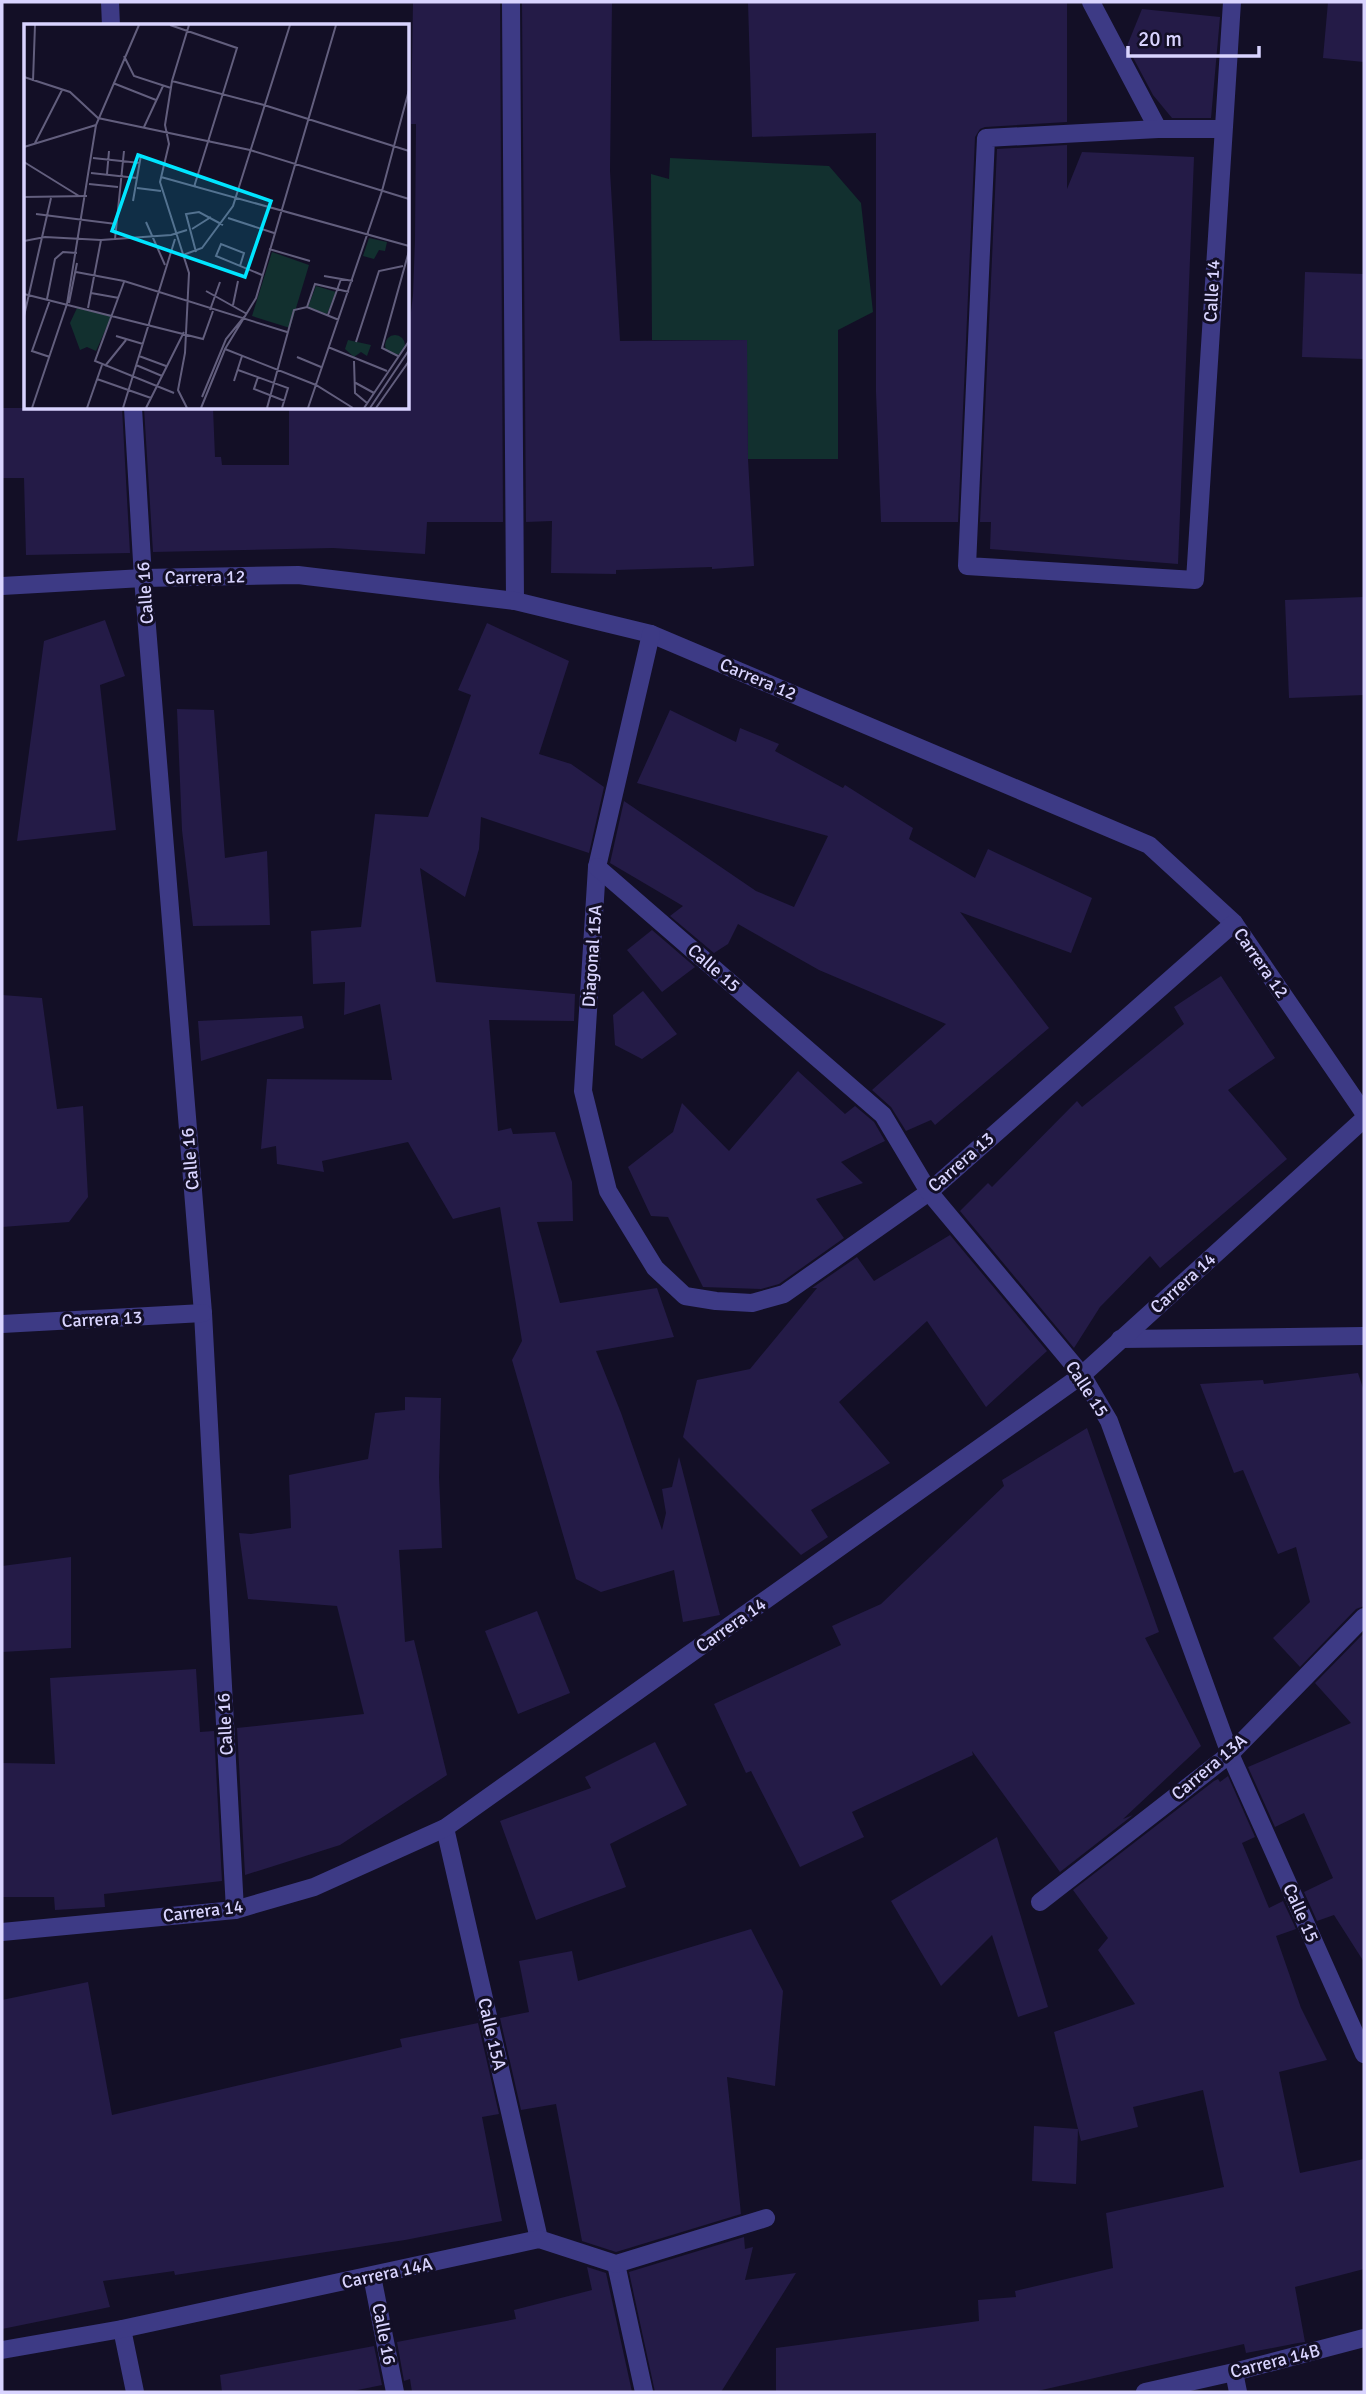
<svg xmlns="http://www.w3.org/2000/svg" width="1366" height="2394" font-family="Signika,sans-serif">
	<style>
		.green { fill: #12302f }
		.building { fill: #241b47 }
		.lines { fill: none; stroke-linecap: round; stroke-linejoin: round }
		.minor { stroke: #3d3a85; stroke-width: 18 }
		.labels { text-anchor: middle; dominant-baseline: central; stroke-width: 6; stroke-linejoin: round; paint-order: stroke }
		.street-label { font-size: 18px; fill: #d9d4ff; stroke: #130f26 }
		.inset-road { fill: none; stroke: #625e7d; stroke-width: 2 }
		.view { fill: #00e5ff; fill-opacity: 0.15; stroke: #00e5ff; stroke-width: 3.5 }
		.inset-edge { fill: none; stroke: #d9d4ff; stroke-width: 3.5 }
	</style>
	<rect width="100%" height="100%" fill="#130f26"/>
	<polygon class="green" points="670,158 829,166 861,203 873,312 838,330 838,459 748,459 746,340 652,340 651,174 669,179"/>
	<g class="building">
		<polygon points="413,2 500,2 503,522 427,522 425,554 333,548 153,552 144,408 213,408 215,457 221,457 222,465 289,465 289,408 408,408 408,337 413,295 415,240 416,124 411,124"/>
		<polygon points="522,2 612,2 610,171 620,341 747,340 748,459 754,566 712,569 712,567 616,570 616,574 551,573 552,521 526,522"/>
		<polygon points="748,2 1067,2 1067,122 985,127 980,129 975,137 958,522 881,522 876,392 876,133 752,137"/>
		<polygon points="1328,2 1364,2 1364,62 1323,58"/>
		<polygon points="1142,9 1220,17 1211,118 1172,118 1153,95 1127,46"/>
		<polygon points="1067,145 1067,189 1082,152 1194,157 1178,564 990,549 991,522 980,522 997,149"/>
		<polygon points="1305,272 1364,274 1364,359 1302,357"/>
		<polygon points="2,408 122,408 130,553 26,555 24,478 2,478"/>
		<polygon points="1364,597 1364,695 1289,698 1285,600"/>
		<polygon points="105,620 125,676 100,685 116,830 17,841 44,641"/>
		<polygon points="487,623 569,661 539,754 571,764 604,787 589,853 481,817 479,849 465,897 420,868 436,982 575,994 574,1021 489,1020 498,1131 511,1128 513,1134 555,1132 572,1182 573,1221 537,1222 560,1303 657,1288 674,1337 596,1351 621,1413 662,1530 666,1513 662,1489 672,1487 679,1457 720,1615 683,1622 674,1570 601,1592 576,1579 512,1360 522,1341 500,1207 453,1219 408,1142 322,1161 324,1172 277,1164 276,1146 261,1149 267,1079 392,1080 380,1004 344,1015 345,982 313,984 311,931 361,927 375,814 428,817 471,695 458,690"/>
		<polygon points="177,709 214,710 225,858 267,851 270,925 193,926 182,830"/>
		<polygon points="670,710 736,742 740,728 779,744 775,751 843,788 845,785 913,828 909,839 975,878 988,849 1092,898 1071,953 960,912 1049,1028 935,1125 931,1120 906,1131 891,1107 872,1090 946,1024 819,970 738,924 728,944 714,953 670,916 683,906 610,863 624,801 756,891 794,907 828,836 637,783"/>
		<polygon points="652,930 695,967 662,992 627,950"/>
		<polygon points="1221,976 1275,1058 1228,1090 1287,1159 1160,1268 1150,1256 1100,1307 1074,1348 960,1211 988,1183 992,1187 1077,1101 1082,1107 1184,1024 1174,1007"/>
		<polygon points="643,991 677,1034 642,1059 615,1045 613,1015"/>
		<polygon points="2,995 42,998 57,1109 83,1106 88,1197 69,1222 2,1227"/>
		<polygon points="302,1016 304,1028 201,1061 198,1021"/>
		<polygon points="798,1071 845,1114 855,1106 874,1122 885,1141 841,1162 863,1183 816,1199 844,1238 779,1284 761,1289 703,1287 668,1217 651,1216 628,1167 673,1132 682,1103 729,1151"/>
		<polygon points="950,1235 1047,1351 986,1407 927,1321 839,1402 890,1463 811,1510 828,1537 801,1555 683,1437 697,1380 750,1369 817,1288 812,1288 857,1257 874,1281"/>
		<polygon points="1358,1373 1364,1391 1364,1606 1356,1609 1300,1667 1273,1638 1310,1602 1296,1547 1278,1554 1243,1470 1234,1473 1200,1384 1263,1380 1264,1384"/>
		<polygon points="405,1397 441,1398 439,1477 442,1548 399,1550 405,1642 414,1640 447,1775 340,1845 245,1875 237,1728 364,1714 337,1606 248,1599 239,1533 251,1534 291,1528 289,1475 368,1459 375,1413 405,1410"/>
		<polygon points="1087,1428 1159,1632 1145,1638 1201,1746 1123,1819 1133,1815 1060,1872 972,1751 973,1755 852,1812 864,1837 800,1867 751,1771 746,1773 714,1704 841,1645 832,1626 881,1604 1004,1486 1002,1480"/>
		<polygon points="71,1557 71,1648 2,1652 2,1566"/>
		<polygon points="537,1611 570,1693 518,1714 485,1631"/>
		<polygon points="1364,1633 1364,1962 1334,1915 1317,1921 1304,1892 1333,1878 1304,1813 1275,1827 1248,1767 1351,1723 1315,1683"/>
		<polygon points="196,1669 200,1732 214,1731 222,1881 104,1894 105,1907 55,1910 54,1897 2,1897 2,1763 55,1764 50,1678"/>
		<polygon points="655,1742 687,1805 610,1844 626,1887 536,1920 500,1821 591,1788 585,1777"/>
		<polygon points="1228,1776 1255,1837 1242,1843 1269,1908 1283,1901 1296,1929 1276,1936 1301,2008 1327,2060 1279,2072 1300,2173 1364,2159 1364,2269 1295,2287 1305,2342 1298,2343 1246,2353 1244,2344 1033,2392 776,2392 776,2348 979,2321 978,2300 1016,2297 1015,2291 1113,2268 1106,2213 1224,2187 1203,2090 1133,2107 1138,2127 1081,2141 1054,2032 1135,2004 1098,1950 1108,1938 1073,1890 1214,1781 1218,1779 1220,1782"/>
		<polygon points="997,1837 1048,2007 1018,2017 992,1935 941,1986 891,1901"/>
		<polygon points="751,1929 783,1991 775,2086 727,2077 741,2214 616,2252 582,2241 556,2104 521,2110 500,2018 529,2012 519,1961 572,1951 578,1981"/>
		<polygon points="88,1982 112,2115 402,2047 400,2039 478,2023 499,2114 482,2117 502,2221 405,2240 175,2275 174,2271 103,2281 110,2307 2,2329 2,2000"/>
		<polygon points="1034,2126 1078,2129 1076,2184 1032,2181"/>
		<polygon points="744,2237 745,2249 753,2247 745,2280 796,2273 721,2392 655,2392 629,2272"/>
		<polygon points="587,2267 606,2273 632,2392 412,2392 410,2379 404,2381 397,2342 516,2319 514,2310 592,2290"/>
		<polygon points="374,2346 382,2385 348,2392 222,2392 220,2375"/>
	</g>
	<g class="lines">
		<g class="minor">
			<polyline points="110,2 111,26"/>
			<polyline points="511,2 515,601"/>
			<polyline points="1091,2 1158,129"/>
			<polyline points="1222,129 1158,129 986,138 967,566 1195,580 1232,2"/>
			<polyline points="133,408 143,578 203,1313 235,1910"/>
			<polyline points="2,586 143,578 298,575 515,601 651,634 1149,845 1234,923 1364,1113"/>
			<polyline points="651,634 597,867 583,1091 608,1191 655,1268 685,1296 716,1301 752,1303 784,1294 929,1192 1234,923"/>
			<polyline points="597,867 883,1115 929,1192 1082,1375 1109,1421 1230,1754 1364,2054"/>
			<polyline points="2,1324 203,1313"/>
			<polyline points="1120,1339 1364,1336"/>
			<polyline points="445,1828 539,2239"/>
			<polyline points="1040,1902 1230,1754 1364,1617"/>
			<polyline points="2,1932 235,1910 314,1887 445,1828 1082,1375 1364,1119"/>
			<polyline points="616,2264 644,2392"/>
			<polyline points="372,2276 395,2392"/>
			<polyline points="122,2329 135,2392"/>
			<polyline points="2,2350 122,2329 539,2239 616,2264 766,2218"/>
			<polyline points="1234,2372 1238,2392"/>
			<polyline points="1145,2392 1234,2372 1364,2338"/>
		</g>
	</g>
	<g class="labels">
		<g class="street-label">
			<text transform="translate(1212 291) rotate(-87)">Calle 14</text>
			<text transform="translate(205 577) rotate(-1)">Carrera 12</text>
			<text transform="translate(145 593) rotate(-94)">Calle 16</text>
			<text transform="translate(758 679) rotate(23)">Carrera 12</text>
			<text transform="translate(592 956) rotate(-86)">Diagonal 15A</text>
			<text transform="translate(1261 963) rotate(55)">Carrera 12</text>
			<text transform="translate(714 968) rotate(41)">Calle 15</text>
			<text transform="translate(190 1159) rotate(-95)">Calle 16</text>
			<text transform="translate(961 1162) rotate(-41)">Carrera 13</text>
			<text transform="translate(1183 1283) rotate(-42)">Carrera 14</text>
			<text transform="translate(102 1319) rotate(-3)">Carrera 13</text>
			<text transform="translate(1087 1389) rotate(57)">Calle 15</text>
			<text transform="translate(731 1625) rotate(-35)">Carrera 14</text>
			<text transform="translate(225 1724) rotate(-93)">Calle 16</text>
			<text transform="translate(1209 1767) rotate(-40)">Carrera 13A</text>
			<text transform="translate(203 1911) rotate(-7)">Carrera 14</text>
			<text transform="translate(1301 1913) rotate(66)">Calle 15</text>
			<text transform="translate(492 2034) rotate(77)">Calle 15A</text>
			<text transform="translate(387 2273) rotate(-12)">Carrera 14A</text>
			<text transform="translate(384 2334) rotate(79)">Calle 16</text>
			<text transform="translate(1275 2361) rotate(-14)">Carrera 14B</text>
		</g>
	</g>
	<g transform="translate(24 24)">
		<rect width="385" height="385" fill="#130f26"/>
		<path d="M345,214L363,218L361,227L355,226L350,235L339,232ZM248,228L285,241L266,304L228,292ZM292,262L312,268L303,290L284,283ZM53,284L88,291L72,327L63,323L56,326L46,299ZM361 321a10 10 0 1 1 20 0a10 10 0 1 1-20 0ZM324,316L347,321L343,332L337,328L330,333L321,325Z" fill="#12302f"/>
		<path class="inset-road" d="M146,1L213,24L170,163M100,32L110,52L147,64M0,53L46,68L74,94L226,126L385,175M9,57L11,1M148,57L240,81L385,127M89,59L132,76M120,103L139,62M11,119L38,66M0,123L72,101M69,134L116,139M0,138L55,172M67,149L113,154M83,150L85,127M137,153L385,222M65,160L94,163M113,164L137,167M0,173L63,172M109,177L117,131M12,190L92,200M204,194L250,209M122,198L141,241M168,205L187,193M91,215L100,127M0,217L21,213L77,216L147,211L163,206M245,225L286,237M172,228L162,190L175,188L199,201M159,231L178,224L209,182L266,1M216,242L220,229L197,220L192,232L238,251M52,248L100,257L263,308M300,252L329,257M100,258L71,337L150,369M182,267L223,290M67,269L95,274M0,270L179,315L189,287M23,275L31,235L39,228L53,229M45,279L53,239M209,281L214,257M283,283L291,260L325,268M64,284L77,216M186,286L196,258M304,291L317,255M0,292L27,174M92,312L119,320M332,318L355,247L379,242M304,323L363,347M201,325L292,361L329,384M115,332L142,342M374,332L358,324L385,227M26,333L8,327L26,276M273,333L297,343M330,337L331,369L343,379M112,341L138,352M81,342L102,316M214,346L264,364L258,384M234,353L230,365L261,377M73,355L127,374M210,357L218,332M330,358L350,369M178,373L202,315L220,293M8,384L43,280L72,101L115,1M63,384L78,341M99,384L151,215M122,384L160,308M163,384L154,366L161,329L165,249L136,158L145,120L141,101L148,57L165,1M177,384L201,325L232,274L312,1M243,384L270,286L283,283L315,296M284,384L358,167L385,66M340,384L385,317M346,384L385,326M352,384L385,337"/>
		<path class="view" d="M114,131L247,177L221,253L88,207Z"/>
		<rect width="385" height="385" class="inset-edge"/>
	</g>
	<rect width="1366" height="2394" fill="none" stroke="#d9d4ff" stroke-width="7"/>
	<path d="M1128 46v10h131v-10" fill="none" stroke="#d9d4ff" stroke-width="3.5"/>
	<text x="1138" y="46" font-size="21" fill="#d9d4ff" stroke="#130f26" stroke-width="5" paint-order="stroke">20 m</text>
</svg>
